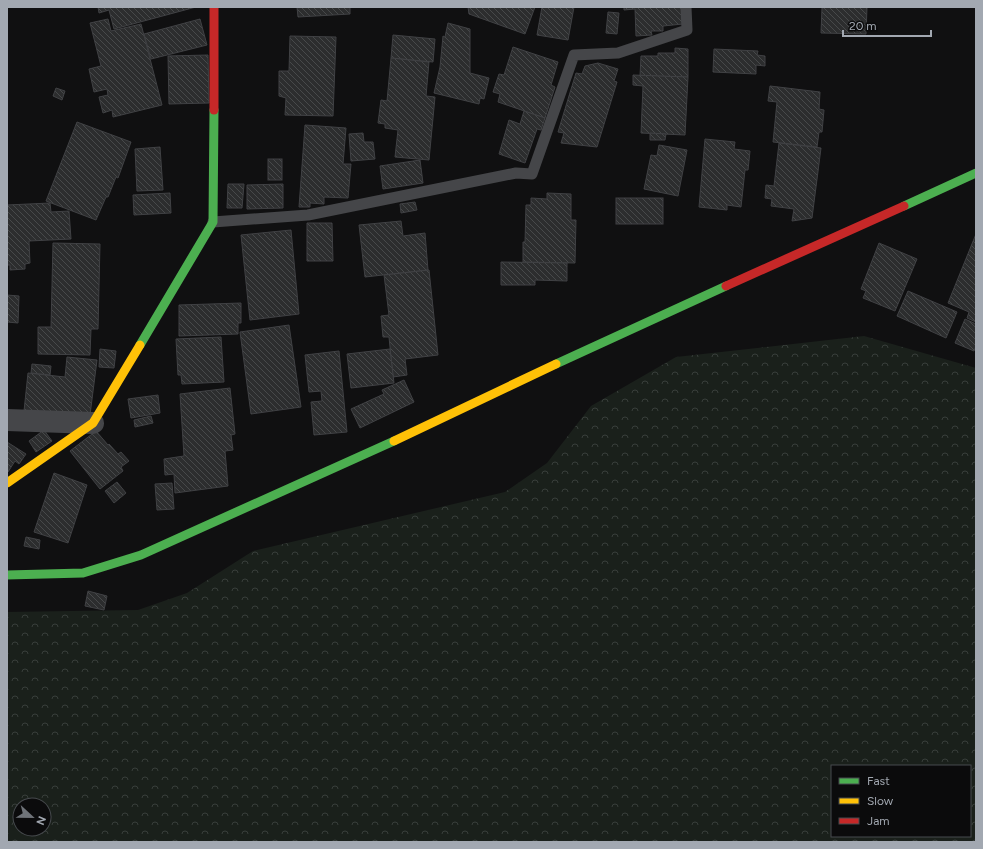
<svg xmlns="http://www.w3.org/2000/svg" width="983" height="849" font-family="Figtree,sans-serif">
	<style>
		.forest { fill: url(#forest-crowns); fill-rule: evenodd }
		.building { fill: url(#building-back-hatch); stroke: #404144 }
		.lines { fill: none; stroke-linecap: round; stroke-linejoin: round }
		.lane { stroke: #454649; stroke-width: 11 }
		.street { stroke: #454649; stroke-width: 22 }
		.fast { stroke: #4caf50; stroke-width: 9 }
		.slow { stroke: #ffc107; stroke-width: 9 }
		.jam { stroke: #c62828; stroke-width: 9 }
	</style>
	<defs>
		<pattern id="forest-crowns" width="20" height="18" patternUnits="userSpaceOnUse"><rect width="20" height="18" fill="#1a201b"/><path d="M2 6a3 3 0 1 1 6 0M12 15a3 3 0 1 1 6 0" fill="none" stroke="#383e3a"/></pattern>
		<pattern id="building-back-hatch" width="6" height="6" patternUnits="userSpaceOnUse"><rect width="6" height="6" fill="#2c2d2e"/><path d="M-1 5l2 2M0 0l6 6M5-1l2 2" fill="none" stroke="#47494a"/></pattern>
	</defs>
	<rect width="100%" height="100%" fill="#101011"/>
	<path class="forest" d="M864,336L976,368V842H7V612L138,610L187,593L253,551L505,492L547,463L591,406L676,357ZM832,766H970V836H832ZM20,805H44V829H20Z"/>
	<g class="building">
		<polygon points="98,7 196,7 114,29 109,10 99,13"/>
		<polygon points="297,7 350,7 350,14 298,17"/>
		<polygon points="468,7 535,7 525,34 469,14"/>
		<polygon points="542,7 574,7 568,40 537,35"/>
		<polygon points="624,7 681,7 683,24 663,26 663,31 651,31 652,35 636,36 635,9 624,10"/>
		<polygon points="829,7 867,7 866,34 821,33 822,8"/>
		<polygon points="608,12 619,13 617,34 606,33"/>
		<polygon points="108,19 111,31 141,24 162,105 113,117 112,110 103,113 99,97 108,95 107,89 94,92 89,69 101,66 90,23"/>
		<polygon points="200,19 207,45 151,59 144,34"/>
		<polygon points="448,23 470,29 470,73 489,78 484,99 480,98 479,104 434,93 440,67 443,36 445,37"/>
		<polygon points="393,35 435,39 433,62 391,58"/>
		<polygon points="290,36 336,37 333,116 285,115 286,98 279,96 279,71 289,71"/>
		<polygon points="513,47 558,62 551,85 555,87 545,118 498,102 500,94 493,92 499,74 504,75"/>
		<polygon points="675,48 688,49 688,77 640,76 641,56 658,56 658,53 675,53"/>
		<polygon points="714,49 758,51 757,55 765,56 765,66 756,65 756,74 713,72"/>
		<polygon points="208,55 209,103 169,104 168,56"/>
		<polygon points="391,58 429,62 426,96 435,97 429,160 395,157 398,130 385,128 385,124 378,123 381,100 387,101"/>
		<polygon points="598,63 618,69 614,81 617,82 597,147 561,143 564,133 558,132 576,73 582,74 585,66"/>
		<polygon points="633,75 688,77 685,135 641,133 643,86 633,85"/>
		<polygon points="770,86 820,92 819,109 824,110 822,132 819,132 817,147 773,142 777,102 768,101"/>
		<polygon points="56,88 65,91 62,100 53,96"/>
		<polygon points="524,111 545,118 541,130 537,129 525,163 499,154 509,120 520,124"/>
		<polygon points="77,122 131,142 118,178 116,177 108,197 106,197 96,220 46,201"/>
		<polygon points="305,125 346,128 343,164 351,164 348,198 324,197 324,204 310,203 310,207 299,207"/>
		<polygon points="363,133 364,142 373,142 375,159 351,161 349,134"/>
		<polygon points="650,133 666,134 665,140 650,140"/>
		<polygon points="705,139 735,142 734,149 750,151 748,170 745,170 741,207 727,205 727,210 699,207"/>
		<polygon points="779,143 821,148 812,218 792,221 794,209 771,206 772,199 765,198 766,185 774,186"/>
		<polygon points="659,145 687,150 678,196 644,189 651,155 657,156"/>
		<polygon points="160,147 163,190 137,191 135,149"/>
		<rect x="268" y="159" width="14" height="21"/>
		<polygon points="420,160 423,183 383,189 380,166"/>
		<polygon points="228,184 244,184 242,208 227,208"/>
		<polygon points="283,184 283,208 247,209 247,185"/>
		<polygon points="170,193 171,213 134,215 133,195"/>
		<polygon points="547,193 571,194 571,220 576,220 575,263 523,262 523,242 525,242 526,205 531,205 531,198 547,199"/>
		<rect x="616" y="198" width="47" height="26"/>
		<polygon points="415,202 417,210 401,213 400,204"/>
		<polygon points="50,203 51,212 69,211 71,239 29,241 30,263 25,264 25,269 10,270 10,265 7,265 7,205"/>
		<polygon points="401,221 403,236 425,233 428,270 365,277 359,225"/>
		<polygon points="307,223 332,223 333,261 307,261"/>
		<polygon points="291,230 299,314 250,320 241,235"/>
		<polygon points="976,234 976,322 967,318 969,312 948,303"/>
		<polygon points="53,243 100,244 98,329 91,329 90,355 38,354 38,327 51,327"/>
		<polygon points="879,243 917,259 895,311 863,298 866,291 861,289"/>
		<polygon points="501,262 567,263 567,281 535,280 535,285 501,285"/>
		<polygon points="429,270 438,355 405,359 407,375 393,377 389,337 383,337 381,316 389,315 384,275"/>
		<polygon points="908,291 957,312 946,338 897,316"/>
		<polygon points="7,295 19,296 18,323 7,322"/>
		<polygon points="241,303 241,323 238,323 238,334 179,336 179,305"/>
		<polygon points="965,319 976,324 976,346 974,351 955,343"/>
		<polygon points="289,325 301,407 251,414 240,332"/>
		<polygon points="221,337 224,382 182,384 181,375 178,375 176,339"/>
		<polygon points="100,349 116,351 114,368 99,367"/>
		<polygon points="390,349 394,383 351,388 347,354"/>
		<polygon points="339,351 347,432 314,435 311,402 322,401 321,391 309,392 305,355"/>
		<polygon points="67,357 97,360 90,415 24,411 28,373 65,377"/>
		<polygon points="32,364 51,366 50,375 31,373"/>
		<polygon points="404,380 414,402 360,428 351,409 384,394 382,390"/>
		<polygon points="230,388 235,434 231,435 233,450 225,451 228,486 175,493 174,474 165,475 164,459 184,456 180,394"/>
		<polygon points="158,395 160,413 131,418 128,399"/>
		<polygon points="151,416 153,423 135,427 134,420"/>
		<polygon points="44,430 52,441 36,452 29,441"/>
		<polygon points="96,431 108,445 109,444 118,454 121,452 129,461 121,467 123,471 100,489 70,451"/>
		<polygon points="7,442 26,454 19,464 15,461 8,472"/>
		<polygon points="54,473 87,485 68,543 34,532"/>
		<polygon points="117,482 126,493 114,503 105,491"/>
		<polygon points="172,483 174,509 157,510 155,484"/>
		<polygon points="26,537 40,540 39,549 24,546"/>
		<polygon points="88,591 107,596 104,610 85,606"/>
	</g>
	<g class="lines">
		<polyline class="lane" points="213,222 308,215 516,173 532,174 574,55 618,53 687,30 686,7"/>
		<polyline class="street" points="7,420 93,423"/>
		<g class="fast">
			<polyline points="904,206 976,173"/>
			<polyline points="140,345 213,222 214,110"/>
			<polyline points="556,364 726,286"/>
			<polyline points="7,575 83,573 141,555 394,441"/>
		</g>
		<g class="slow">
			<polyline points="394,441 556,364"/>
			<polyline points="7,483 93,423 140,345"/>
		</g>
		<g class="jam">
			<polyline points="214,110 214,7"/>
			<polyline points="726,286 904,206"/>
		</g>
	</g>
	<rect width="983" height="849" fill="none" stroke="#a2a8b1" stroke-width="16"/>
	<rect x="831" y="765" width="140" height="72" fill="#0b0b0c" stroke="#474a4e"/>
	<rect x="839" y="778" width="20" height="6" fill="#4caf50" stroke="#474a4e"/>
	<text x="867" y="785" font-size="12" fill="#a2a8b1">Fast</text>
	<rect x="839" y="798" width="20" height="6" fill="#ffc107" stroke="#474a4e"/>
	<text x="867" y="805" font-size="12" fill="#a2a8b1">Slow</text>
	<rect x="839" y="818" width="20" height="6" fill="#c62828" stroke="#474a4e"/>
	<text x="867" y="825" font-size="12" fill="#a2a8b1">Jam</text>
	<g transform="translate(32 817) rotate(112)"><circle r="19" fill="#0b0b0c" stroke="#474a4e"/>
	<path d="M0-3L7 15L0 10L-7 15Z" fill="#6f7379"/>
	<text y="-6" font-size="11" font-weight="bold" text-anchor="middle" fill="#a2a8b1">N</text>
	</g>
	<path d="M843 30v6h88v-6" fill="none" stroke="#a2a8b1" stroke-width="2"/>
	<text x="849" y="30" font-size="12" fill="#a2a8b1" stroke="#0b0b0c" stroke-width="3" paint-order="stroke">20 m</text>
</svg>
